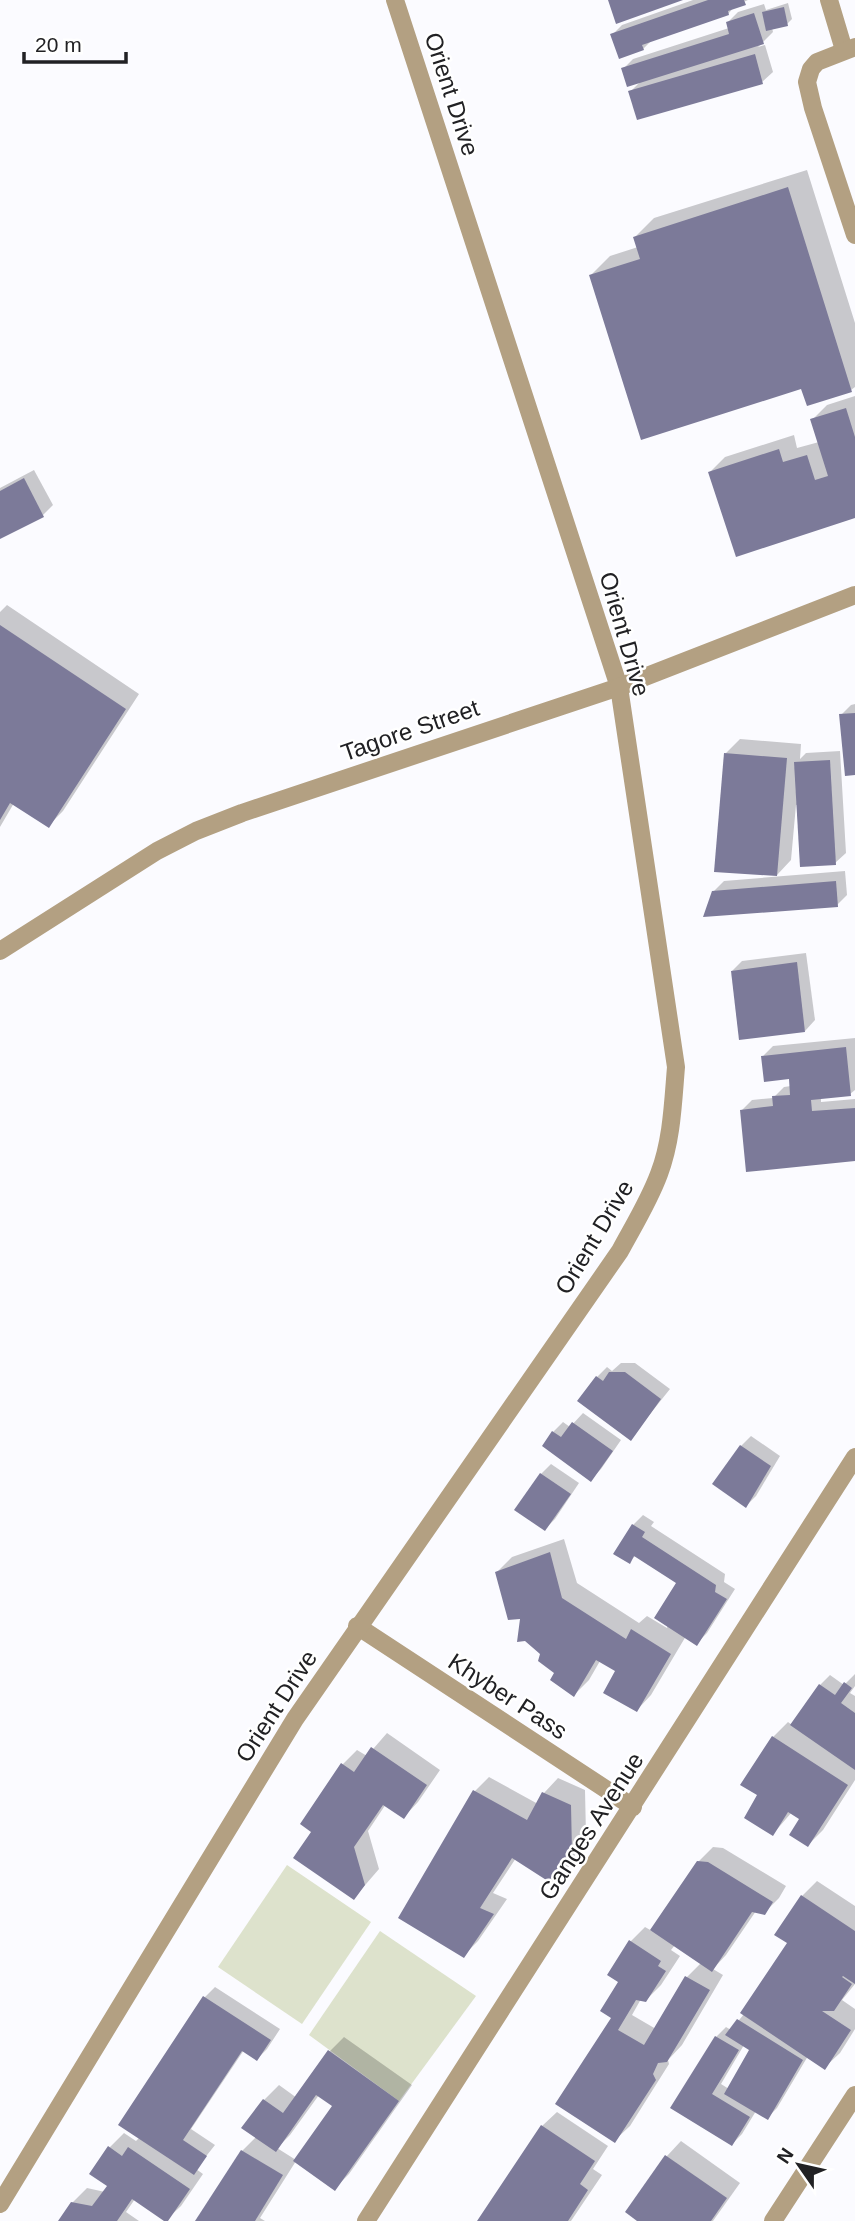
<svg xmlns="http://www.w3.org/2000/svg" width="855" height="2221" font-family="Helvetica,sans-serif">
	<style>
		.green { fill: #dde2cc }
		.shadow { fill: #0003; fill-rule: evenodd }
		.building { fill: #7c7a99 }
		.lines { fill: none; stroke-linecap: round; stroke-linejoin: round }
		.lane { stroke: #b3a082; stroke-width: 18 }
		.street { stroke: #b3a082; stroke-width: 18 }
		.labels { text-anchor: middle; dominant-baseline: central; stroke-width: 5; stroke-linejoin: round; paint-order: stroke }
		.street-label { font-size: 24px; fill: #212124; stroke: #fff }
	</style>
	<rect width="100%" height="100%" fill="#fbfbff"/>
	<g class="green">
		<polygon points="287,1865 371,1922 302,2024 218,1967"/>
		<polygon points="380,1931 476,1996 399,2101 309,2035"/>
	</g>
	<g class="shadow">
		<polygon points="693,0 748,0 735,6 728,14 652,40 643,49 612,35 622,25"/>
		<polygon points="788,3 792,19 787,24 772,28 773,32 758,47 765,45 773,72 762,82 630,92 642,80 623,69 633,59 729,28 728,22 738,12 764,4 766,10"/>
		<polygon points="807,170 855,323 855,387 851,390 591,275 610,256 638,247 635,237 654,218"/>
		<polygon points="855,396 855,517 710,472 725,457 794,435 797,448 819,442 812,420 827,405"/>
		<polygon points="34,470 53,505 43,515 0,538 0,488"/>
		<polygon points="7,605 139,694 63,811 48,826 14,803 0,827 0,612"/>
		<polygon points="855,704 855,773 841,715 851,705"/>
		<polygon points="740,739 801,744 800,759 806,753 840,751 846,853 835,863 798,805 796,805 791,860 777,875 725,754"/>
		<polygon points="845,871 847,895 837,905 713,892 724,881"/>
		<polygon points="806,953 815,1020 805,1031 732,971 742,961"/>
		<polygon points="855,1038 855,1090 850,1094 821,1097 821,1102 855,1099 855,1159 742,1110 752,1100 773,1098 784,1087 791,1086 790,1077 763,1056 773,1046"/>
		<polygon points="621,1363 635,1363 670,1389 630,1439 597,1377 607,1367 612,1371"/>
		<polygon points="583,1413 621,1440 601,1469 591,1479 553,1432 563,1422 570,1427"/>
		<polygon points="751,1436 780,1456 756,1496 746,1506 741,1446"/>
		<polygon points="551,1464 579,1483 555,1519 545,1529 517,1509 541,1474"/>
		<polygon points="643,1515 654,1522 651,1526 725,1574 724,1582 735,1589 707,1633 697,1643 686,1636 651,1695 637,1710 617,1670 600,1661 589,1680 574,1695 542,1653 497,1572 512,1557 564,1539 577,1583 639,1623 647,1616 667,1628 679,1582 636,1555 629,1562 633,1525"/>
		<polygon points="855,1674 855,1686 850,1693 855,1696 855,1780 823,1830 808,1845 802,1818 792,1812 773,1834 760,1794 742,1784 773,1737 788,1722 792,1725 820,1685 830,1675 844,1685"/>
		<polygon points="387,1733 440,1770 418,1802 404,1817 386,1804 368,1831 379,1869 354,1898 313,1831 343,1764 357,1750 367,1756"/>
		<polygon points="489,1777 538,1804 544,1793 558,1778 585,1790 586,1835 568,1868 554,1883 516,1858 493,1893 507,1899 478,1941 463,1956 475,1791"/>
		<path d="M713,1847L723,1848L786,1886L779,1898L764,1913L756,1911L726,1955L713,1969L723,1975L682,2045L668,2060L669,2064L630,2126L615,2140L614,2017L630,1942L645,1927L652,1931L698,1862ZM675,1945L701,1963L687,1977L656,2029L632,2015L641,1999L646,2000L661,1985L680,1956L671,1950Z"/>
		<path d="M817,1881L855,1906V1984L842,2000L855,2009V2029L840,2053L825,2067L808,2056L777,2108L767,2118L756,2111L742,2134L732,2144L673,2107L716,2037L726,2027L731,2030L744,2014L789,1943L802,1896ZM744,2045L751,2049L729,2089L721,2084Z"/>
		<polygon points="215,1987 280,2029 267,2049 257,2059 244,2050 191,2129 215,2145 196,2169 203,2174 181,2206 166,2220 135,2199 126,2212 139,2221 60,2221 72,2203 87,2188 105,2192 109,2185 109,2148 124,2133 136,2141 140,2137 121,2124 205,1997"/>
		<path d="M344,2037L412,2085L349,2174L334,2189L296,2161L260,2218L265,2221H197L242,2151L257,2136L264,2100L279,2085L297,2098L329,2052ZM319,2095L334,2106L296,2160L277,2148L290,2135Z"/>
		<polygon points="557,2112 608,2146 593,2169 602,2175 571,2221 479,2221 542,2126"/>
		<polygon points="681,2141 740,2183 713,2221 640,2221 627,2212 667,2156"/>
	</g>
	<g class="building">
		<polygon points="608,0 683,0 616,24"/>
		<polygon points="708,0 744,0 746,5 728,11 729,15 642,45 644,50 619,59 610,34"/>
		<polygon points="784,7 788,26 766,31 762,12"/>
		<polygon points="754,13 764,44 627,87 621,68 729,34 726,22"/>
		<polygon points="755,54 763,84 637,120 628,91"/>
		<polygon points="788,187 852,392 807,406 801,389 641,440 589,275 640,259 633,237"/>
		<polygon points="846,408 855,437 855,518 736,557 708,472 779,449 783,462 807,455 815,480 828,476 810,419"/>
		<polygon points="24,478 44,517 0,539 0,491"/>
		<polygon points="0,625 126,709 49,828 10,803 0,820"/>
		<polygon points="855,713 855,775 845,776 839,714"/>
		<polygon points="724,753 787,758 777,876 714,872"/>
		<polygon points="830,760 836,865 800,867 794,762"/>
		<polygon points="836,881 838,907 703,917 712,891"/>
		<polygon points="797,962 805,1032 739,1040 731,971"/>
		<polygon points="846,1047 851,1096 811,1100 812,1111 855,1108 855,1161 746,1172 740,1110 773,1106 772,1096 790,1095 789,1079 764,1082 761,1056"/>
		<polygon points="609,1372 625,1372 661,1399 631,1441 577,1401 596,1376 603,1381"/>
		<polygon points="572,1422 613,1451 591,1482 542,1446 552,1431 561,1437"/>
		<polygon points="740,1445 771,1466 746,1508 712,1484"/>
		<polygon points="540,1473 571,1494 545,1531 514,1510"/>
		<polygon points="632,1524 645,1532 642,1537 716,1585 715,1592 727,1599 697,1646 654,1618 676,1583 634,1556 630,1564 613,1554"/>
		<polygon points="550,1552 562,1598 626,1639 631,1629 671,1654 637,1712 603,1693 615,1671 596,1660 574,1697 550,1680 554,1673 538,1661 540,1654 525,1641 517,1642 520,1619 508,1620 495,1572"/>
		<polygon points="844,1682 852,1688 841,1703 855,1713 855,1770 790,1725 819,1684 835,1695"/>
		<polygon points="772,1736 848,1785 808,1847 789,1835 799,1819 788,1812 773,1836 744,1818 757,1795 740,1785"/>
		<polygon points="371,1747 427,1785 404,1819 383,1805 354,1847 365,1885 354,1900 293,1858 311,1832 300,1824 341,1763 354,1772"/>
		<polygon points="473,1790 527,1820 542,1792 571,1805 572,1852 554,1885 512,1858 480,1908 494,1914 464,1958 398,1918"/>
		<polygon points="697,1861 708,1862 773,1902 765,1915 752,1912 712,1972 650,1930"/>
		<polygon points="801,1895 855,1931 855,1984 843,1976 842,1977 852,1984 834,2011 822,2011 851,2030 825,2070 740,2013 787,1943 774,1935"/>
		<polygon points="629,1940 661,1961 658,1966 666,1971 646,2002 636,2000 618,2030 644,2045 685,1976 710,1990 667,2062 658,2063 653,2074 656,2080 615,2143 555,2104 611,2018 600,2011 618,1982 607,1975"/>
		<polygon points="203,1996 271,2040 257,2061 242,2051 183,2140 207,2156 194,2175 118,2125"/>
		<polygon points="737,2019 803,2060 768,2120 724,2094 749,2050 725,2035"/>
		<polygon points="715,2036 739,2050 712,2094 750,2117 732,2146 670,2108"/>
		<polygon points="328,2050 399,2101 335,2191 293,2161 332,2106 316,2095 276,2152 241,2128 263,2099 283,2113"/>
		<polygon points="541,2125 595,2161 580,2184 588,2190 568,2221 477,2221"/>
		<polygon points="108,2146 122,2156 128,2147 190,2189 168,2221 164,2221 132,2199 117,2221 58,2221 71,2202 92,2206 107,2186 89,2174"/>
		<polygon points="241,2150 283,2175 255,2221 195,2221"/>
		<polygon points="665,2155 727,2198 711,2221 637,2221 625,2212"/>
	</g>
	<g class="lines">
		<g class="lane">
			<polyline points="395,0 619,687"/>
			<polyline points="829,0 844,50"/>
			<polyline points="855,47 817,62 811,69 807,82 813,108 855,235"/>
		</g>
		<g class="street">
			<polyline points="0,951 157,851 196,831 242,813 619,687 855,595"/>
			<polyline points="357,1626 633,1807"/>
			<path d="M0,2204L295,1719L620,1251C634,1225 649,1201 659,1174C672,1140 673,1102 676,1067L619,687"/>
			<polyline points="366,2221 855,1457"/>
			<polyline points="773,2221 855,2095"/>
		</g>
	</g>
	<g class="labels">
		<g class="street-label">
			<text transform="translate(452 94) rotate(72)">Orient Drive</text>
			<text transform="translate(625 634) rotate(74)">Orient Drive</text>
			<text transform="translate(410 730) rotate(-19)">Tagore Street</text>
			<text transform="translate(594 1237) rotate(-59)">Orient Drive</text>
			<text transform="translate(508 1696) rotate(33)">Khyber Pass</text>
			<text transform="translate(276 1706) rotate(-57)">Orient Drive</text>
			<text transform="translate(591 1826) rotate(-57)">Ganges Avenue</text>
		</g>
	</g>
	<g transform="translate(799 2165) rotate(304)" stroke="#ffffff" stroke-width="5" paint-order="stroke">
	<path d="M0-5L12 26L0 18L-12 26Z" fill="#212124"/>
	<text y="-10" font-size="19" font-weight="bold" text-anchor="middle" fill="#212124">N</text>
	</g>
	<path d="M24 52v10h102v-10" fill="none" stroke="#212124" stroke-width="3.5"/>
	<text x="35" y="52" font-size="21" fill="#212124" stroke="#ffffff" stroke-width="5" paint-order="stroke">20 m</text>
</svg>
